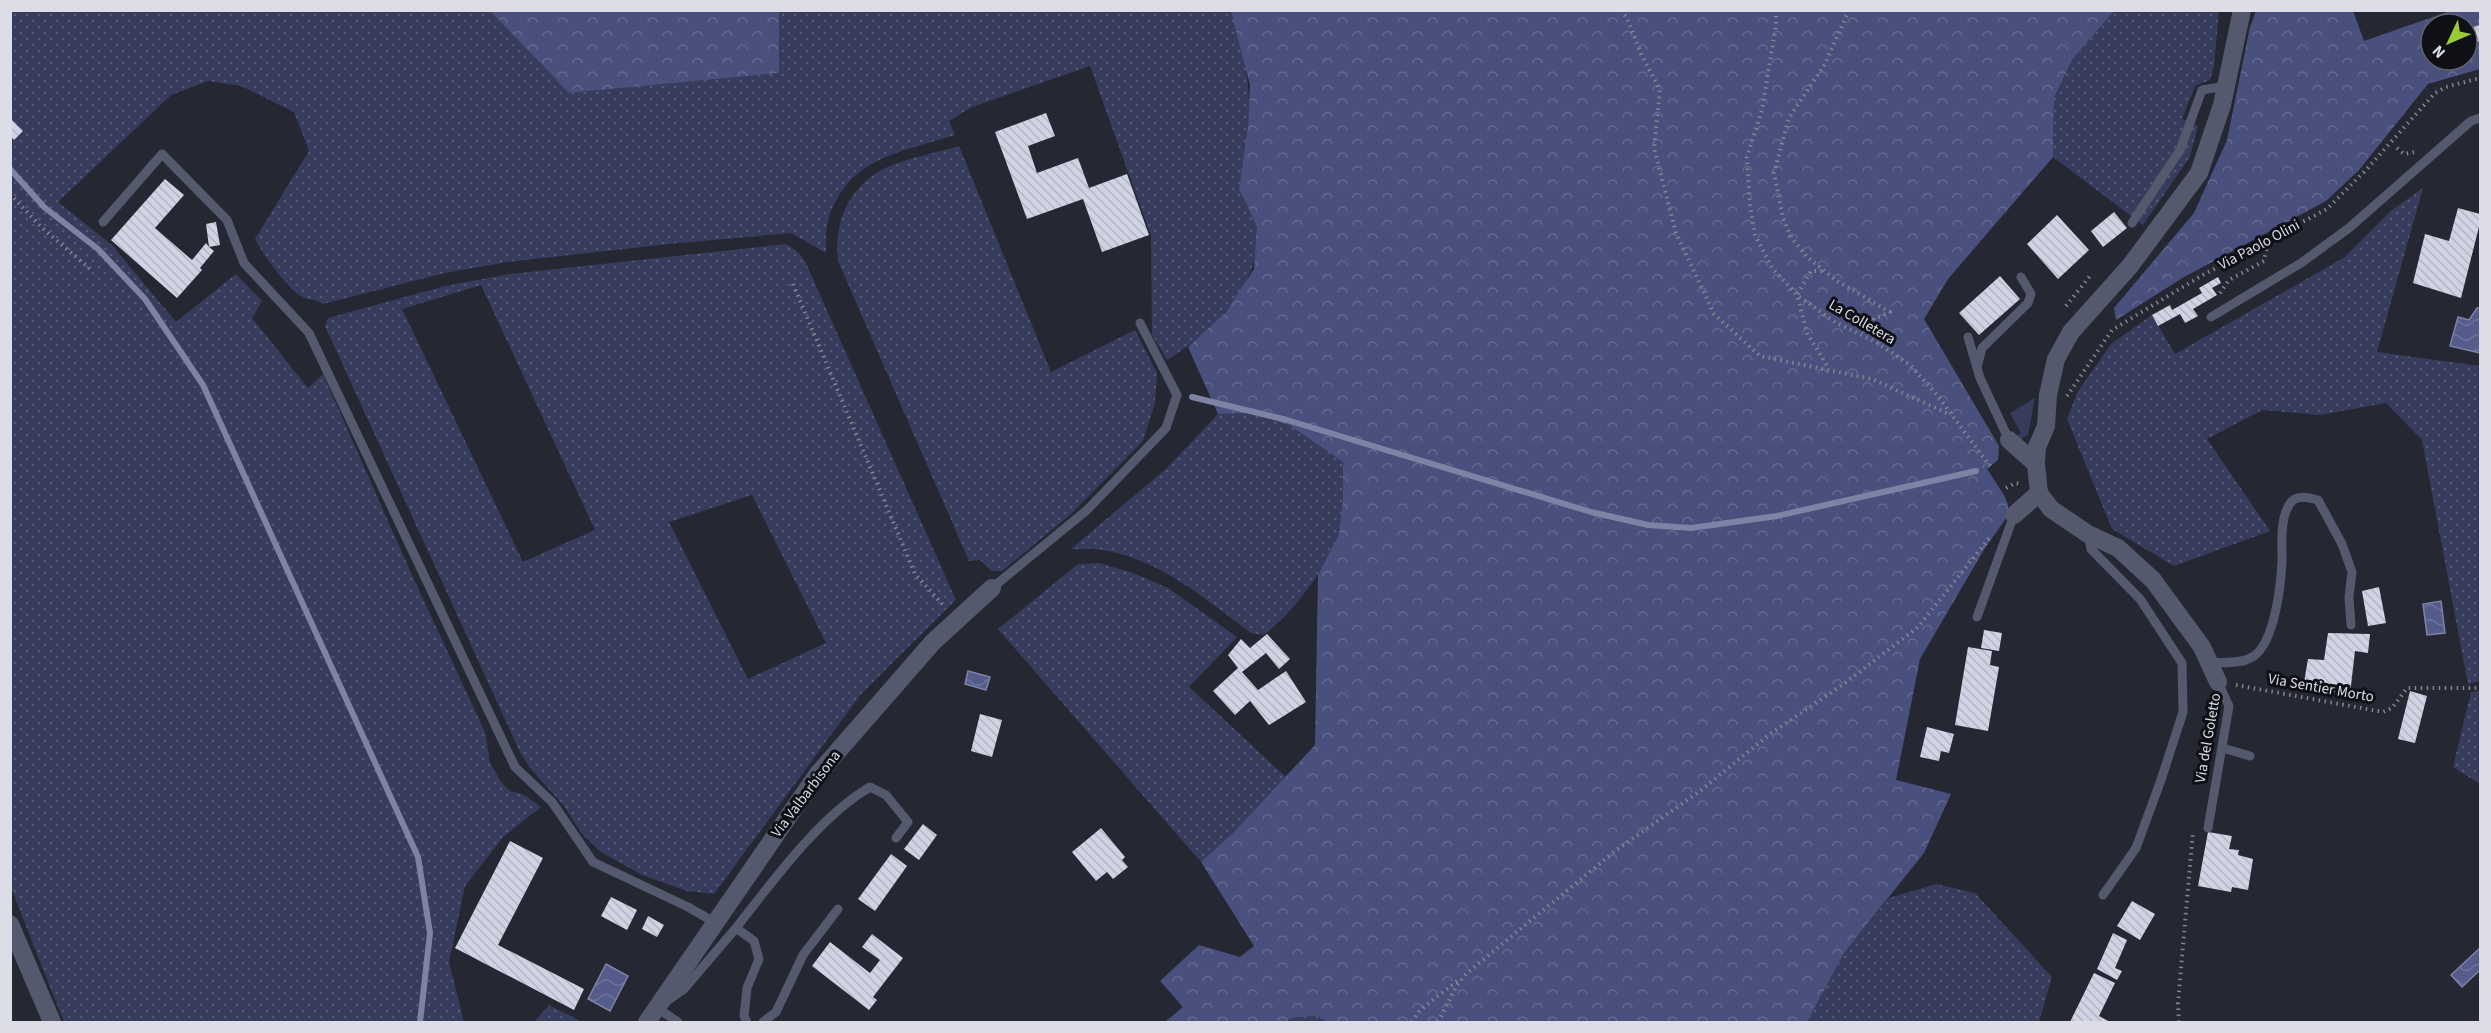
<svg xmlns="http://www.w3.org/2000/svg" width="2491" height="1033" font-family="'Source Sans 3',sans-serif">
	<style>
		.grass { fill: url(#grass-dots); fill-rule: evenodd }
		.forest { fill: url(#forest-crowns); fill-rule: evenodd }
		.garden { fill: #373c5d }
		.water { fill: url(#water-waves); stroke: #7e83a6; stroke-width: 1.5 }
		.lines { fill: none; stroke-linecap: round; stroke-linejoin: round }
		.stream { stroke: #7e83a6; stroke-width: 6 }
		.building { fill: url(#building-back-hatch) }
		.path { stroke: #84858f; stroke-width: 4; stroke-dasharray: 1.5 4.5; stroke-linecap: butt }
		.lane { stroke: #55596e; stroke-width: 9 }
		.street { stroke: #55596e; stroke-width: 18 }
		.labels { text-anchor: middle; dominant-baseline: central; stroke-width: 6; stroke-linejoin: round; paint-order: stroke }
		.street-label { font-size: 15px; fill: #dcdde6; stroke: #0f1016 }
	</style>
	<defs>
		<pattern id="grass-dots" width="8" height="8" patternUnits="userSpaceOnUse" patternTransform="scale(1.5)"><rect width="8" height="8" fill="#373c5d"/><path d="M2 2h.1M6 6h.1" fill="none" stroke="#535874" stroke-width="1.8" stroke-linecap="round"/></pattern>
		<pattern id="forest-crowns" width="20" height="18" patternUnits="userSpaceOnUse" patternTransform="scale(1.5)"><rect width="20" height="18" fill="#4a507e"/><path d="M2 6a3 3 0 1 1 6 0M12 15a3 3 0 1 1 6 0" fill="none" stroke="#646990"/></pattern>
		<pattern id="water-waves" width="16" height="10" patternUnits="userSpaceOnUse" patternTransform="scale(1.5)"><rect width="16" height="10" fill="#555c8b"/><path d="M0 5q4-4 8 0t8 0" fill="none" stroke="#6d739b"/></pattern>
		<pattern id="building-back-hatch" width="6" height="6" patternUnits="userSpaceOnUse" patternTransform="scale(1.5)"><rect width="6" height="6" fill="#d0d3e4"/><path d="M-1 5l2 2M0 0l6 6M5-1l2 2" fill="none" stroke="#b4b6c4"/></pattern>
	</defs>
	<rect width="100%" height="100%" fill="#252733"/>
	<g class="grass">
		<path d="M11,11H490L569,93L779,73V11H1231C1244,49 1252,87 1248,127C1247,147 1241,166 1240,186C1239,200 1256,213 1257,227C1263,285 1212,332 1167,360L1152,335L1151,236L1090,66L972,107L949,121L955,135C901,152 846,158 828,221C825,230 826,243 826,253L791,233L669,244L508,262L445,273L323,304C316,299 307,300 301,296C287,288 262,253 255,239L309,151L294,112L241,86L208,81L171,95L58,202L112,245L176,322L236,274L262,301L252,318L308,388L323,374L411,573L485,732L490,763L501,782L510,791L524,795L541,807L503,837L465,886L449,962L464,1022H64L11,888Z"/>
		<polygon points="2114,11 2219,11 2214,67 2210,80 2195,86 2182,119 2198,126 2190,157 2143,225 2053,157 2054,98 2072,60"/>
		<path d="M959,146L1051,372L1135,330L1157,373L1155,403L1143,441L1071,514L1002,571H992L980,560L969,561L838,261C834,224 847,190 880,171C896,161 938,152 959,146Z"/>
		<polygon points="2423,188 2377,352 2480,366 2480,681 2468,684 2422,440 2386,403 2319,415 2262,410 2207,439 2270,531 2174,566 2112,529 2067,419 2077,393 2111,344 2152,315 2175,354 2345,257 2392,210"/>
		<path d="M786,244L797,251L805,261L956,600L861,694L714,894L687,891L642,875L601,852L582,834L564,806L530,768L519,750L325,326L328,318L445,286L510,274ZM481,285L595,530L523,562L402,309ZM752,495L826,643L748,679L669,522Z"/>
		<path d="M1251,413L1289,425L1343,462C1343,485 1347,514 1339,536C1327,567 1290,617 1263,635L1251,633C1205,599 1161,560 1103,550C1093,548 1081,549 1071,549L1166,469L1218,414Z"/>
		<polygon points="1099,563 1133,573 1168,588 1237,637 1189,687 1286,777 1236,830 1201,862 998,629 1078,564"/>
		<polygon points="2480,691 2480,784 2453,767 2471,692"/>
		<polygon points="1936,884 1975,893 2052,977 2039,1022 1807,1022 1844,953 1889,898"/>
		<polygon points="549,1005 582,1022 534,1022"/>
		<polygon points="1317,1016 1327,1022 1287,1022 1291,1018"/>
	</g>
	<g class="forest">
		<polygon points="490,11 779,11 779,73 569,93"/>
		<polygon points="1231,11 2114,11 2072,60 2054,98 2053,157 1948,279 1924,319 1999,446 1998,460 1987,469 2004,495 2008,505 2009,514 1985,548 1920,659 1896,780 1951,794 1924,853 1844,953 1807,1022 1327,1022 1317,1016 1291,1018 1286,1022 1165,1022 1183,1007 1160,981 1199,945 1240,957 1254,946 1201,862 1236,830 1315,745 1318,575 1339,535 1343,501 1343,462 1289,425 1251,413 1218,414 1188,347 1226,312 1254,269 1257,226 1239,189 1248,127 1250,85"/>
		<path d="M2256,11H2353L2364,41L2450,11H2480V69L2428,84L2359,170L2326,201L2184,277L2116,320L2114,308L2194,213L2227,140L2250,27ZM2431,24H2467V60H2431Z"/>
	</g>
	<polygon class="garden" points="2035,398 2028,435 2017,441 2009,440 2021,433 2010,413"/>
	<g class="water">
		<polygon points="2477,308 2480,308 2480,353 2450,346 2458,317 2469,320"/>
		<polygon points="2441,601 2445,633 2427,635 2423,604"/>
		<polygon points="968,671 990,677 986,690 965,684"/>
		<polygon points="2480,948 2480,970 2462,987 2451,975"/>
		<polygon points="606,964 628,976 610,1011 588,999"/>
	</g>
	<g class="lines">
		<g class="stream">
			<polyline points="10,169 44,207 98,249 145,299 203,385 418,857 430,933 420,1022"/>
			<polyline points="1192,397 1287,420 1591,512 1648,525 1691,528 1777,516 1976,471"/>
		</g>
	</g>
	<g class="building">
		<polygon points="2480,25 2480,41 2477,42 2473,27"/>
		<polygon points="1046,113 1055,136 1028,146 1037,173 1078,158 1089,188 1127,174 1149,235 1102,252 1083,199 1027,219 995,132"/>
		<polygon points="10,118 23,131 14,140 10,136"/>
		<polygon points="165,179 184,195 155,228 192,260 206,243 209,247 206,224 216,222 220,245 209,247 214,251 200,268 202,270 177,298 111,240"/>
		<polygon points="2458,208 2480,214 2480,223 2461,298 2413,283 2425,234 2449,241"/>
		<polygon points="2114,212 2127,228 2103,247 2091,231"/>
		<polygon points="2057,215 2089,250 2058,279 2027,244"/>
		<polygon points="2000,276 2020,299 1979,335 1959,313"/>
		<polygon points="2218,277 2221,283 2212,288 2217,295 2193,309 2198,316 2185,323 2180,314 2158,326 2152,315 2170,305 2172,310 2202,293 2199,288"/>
		<polygon points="2379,587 2386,623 2368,626 2362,591"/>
		<polygon points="1984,630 2002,633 1999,651 1981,648"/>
		<polygon points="2328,633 2370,634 2368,653 2355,651 2350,694 2303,688 2308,659 2324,660"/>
		<polygon points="1267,634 1290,659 1279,669 1266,653 1242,672 1258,690 1286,671 1306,702 1269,725 1250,701 1235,715 1213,691 1238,668 1228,655 1241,639 1250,648"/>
		<polygon points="1968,647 1992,651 1990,665 1999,667 1988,731 1955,725"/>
		<polygon points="2410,691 2427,696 2415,743 2398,739"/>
		<polygon points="980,714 1002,720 992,757 971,751"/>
		<polygon points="1927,727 1954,734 1949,753 1941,751 1939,761 1920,757"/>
		<polygon points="923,824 937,835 919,860 904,849"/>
		<polygon points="1101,828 1125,857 1122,860 1128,867 1113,879 1107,872 1096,881 1072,852"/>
		<polygon points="2208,832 2232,836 2229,849 2239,850 2238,855 2253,859 2248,890 2232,887 2231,892 2198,886"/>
		<polygon points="510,841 543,858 498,945 584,989 574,1010 455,948"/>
		<polygon points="891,854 907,866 875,911 858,899"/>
		<polygon points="611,897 637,910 627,930 601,916"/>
		<polygon points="2132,901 2155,914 2140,940 2117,926"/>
		<polygon points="648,916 664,925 657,937 642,929"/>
		<polygon points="2113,933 2127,940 2115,968 2122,971 2117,980 2097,969"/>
		<polygon points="872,934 903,958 873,997 877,1000 869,1010 812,966 830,942 870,973 880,960 862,947"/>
		<polygon points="2094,973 2115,983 2099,1016 2110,1022 2070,1022"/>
	</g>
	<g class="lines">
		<g class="path">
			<polyline points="1621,10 1627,18 1642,56 1660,90 1654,148 1676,233 1714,314 1760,356 1872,379 1951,415"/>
			<polyline points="1776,10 1776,25 1762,110 1747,157 1750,207 1755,235 1772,268 1797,295 1835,322 1876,342 1910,365 1937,395 1990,466"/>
			<polyline points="1849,10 1825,64 1789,118 1774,173 1783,218 1791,237 1807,257 1837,281 1890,312 1874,319 1876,323 1876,342"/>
			<polyline points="2397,148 2404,154 2414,152"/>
			<polyline points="10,194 41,227 90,269"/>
			<polyline points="1822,271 1811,271 1797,295 1807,333 1829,369"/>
			<polyline points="793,284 915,574 945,607"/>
			<polyline points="2220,293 2229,280 2264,261 2268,241"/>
			<polyline points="2066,306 2090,276"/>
			<polyline points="2067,396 2112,330 2201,276 2327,209 2365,171 2435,93 2446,87 2480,78"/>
			<polyline points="2006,488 2015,483 2021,484"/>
			<polyline points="2236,685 2383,712 2392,708 2407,688 2480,688"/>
			<polyline points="1412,1022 1420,1010 1460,979"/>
			<polyline points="1438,1022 1457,985 1467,973 1615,851 1700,791 1770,734 1845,683 1918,627 1991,536"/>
			<polyline points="2179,1022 2178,1003 2193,832"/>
		</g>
		<g class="lane">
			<polyline points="103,222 162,154 227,220 244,263 309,333 515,767 552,802 593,862 688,907 716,923"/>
			<polyline points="2132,223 2180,150 2202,90 2226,86"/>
			<polyline points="2211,317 2301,263 2349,228 2471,121 2480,118"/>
			<polyline points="1968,337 1980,378 2009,440"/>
			<polyline points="1977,367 1982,348 2028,303 2031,294 2021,277"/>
			<polyline points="2088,534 2091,549 2140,599 2182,663 2183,712 2161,780 2136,848 2103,895"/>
			<polyline points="992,588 1087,510 1166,428 1177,395 1140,323"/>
			<polyline points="1977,617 2014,515"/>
			<path d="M2209,662C2223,663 2243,664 2254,656C2275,641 2281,584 2282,560C2282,543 2280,520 2289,505C2295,494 2308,497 2318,500L2342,544L2352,572L2349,597L2351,625"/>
			<polyline points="2223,748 2250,756"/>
			<polyline points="2208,828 2229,706 2218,682"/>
			<path d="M736,928C772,882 820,816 870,787L886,795L908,822L896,838"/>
			<polyline points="678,1022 657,1008 684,989 736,928 754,941 759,959 747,988 744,1016 747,1022"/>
			<polyline points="763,1022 776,1012 803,955 838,909"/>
		</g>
		<g class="street">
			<polyline points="2009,440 2036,464"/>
			<polyline points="2014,515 2039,493"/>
			<polyline points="2218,682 2202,647 2153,580 2118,548 2088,534 2051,509 2039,493 2036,464 2037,447 2046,426 2048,395 2056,359 2071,332 2130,266 2199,173 2222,105 2242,10"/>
			<polyline points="10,924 52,1022"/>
			<polyline points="647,1022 817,775 933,642 992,588"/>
		</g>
	</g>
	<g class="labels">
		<g class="street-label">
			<text transform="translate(2259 245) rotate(-28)">Via Paolo Olini</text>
			<text transform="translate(1862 322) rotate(30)">La Colletera</text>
			<text transform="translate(2321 688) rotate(10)">Via Sentier Morto</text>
			<text transform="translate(2208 738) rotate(-80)">Via del Goletto</text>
			<text transform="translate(806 794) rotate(-53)">Via Valbarbisona</text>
		</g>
	</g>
	<rect width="2491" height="1033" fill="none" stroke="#dcdde6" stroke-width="24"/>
	<g transform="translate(2449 42) rotate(226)"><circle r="28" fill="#0f1016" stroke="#616269" stroke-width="1.5"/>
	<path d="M0-4.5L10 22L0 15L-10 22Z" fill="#99cb36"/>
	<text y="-9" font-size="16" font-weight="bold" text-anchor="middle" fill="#dcdde6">N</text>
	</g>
</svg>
